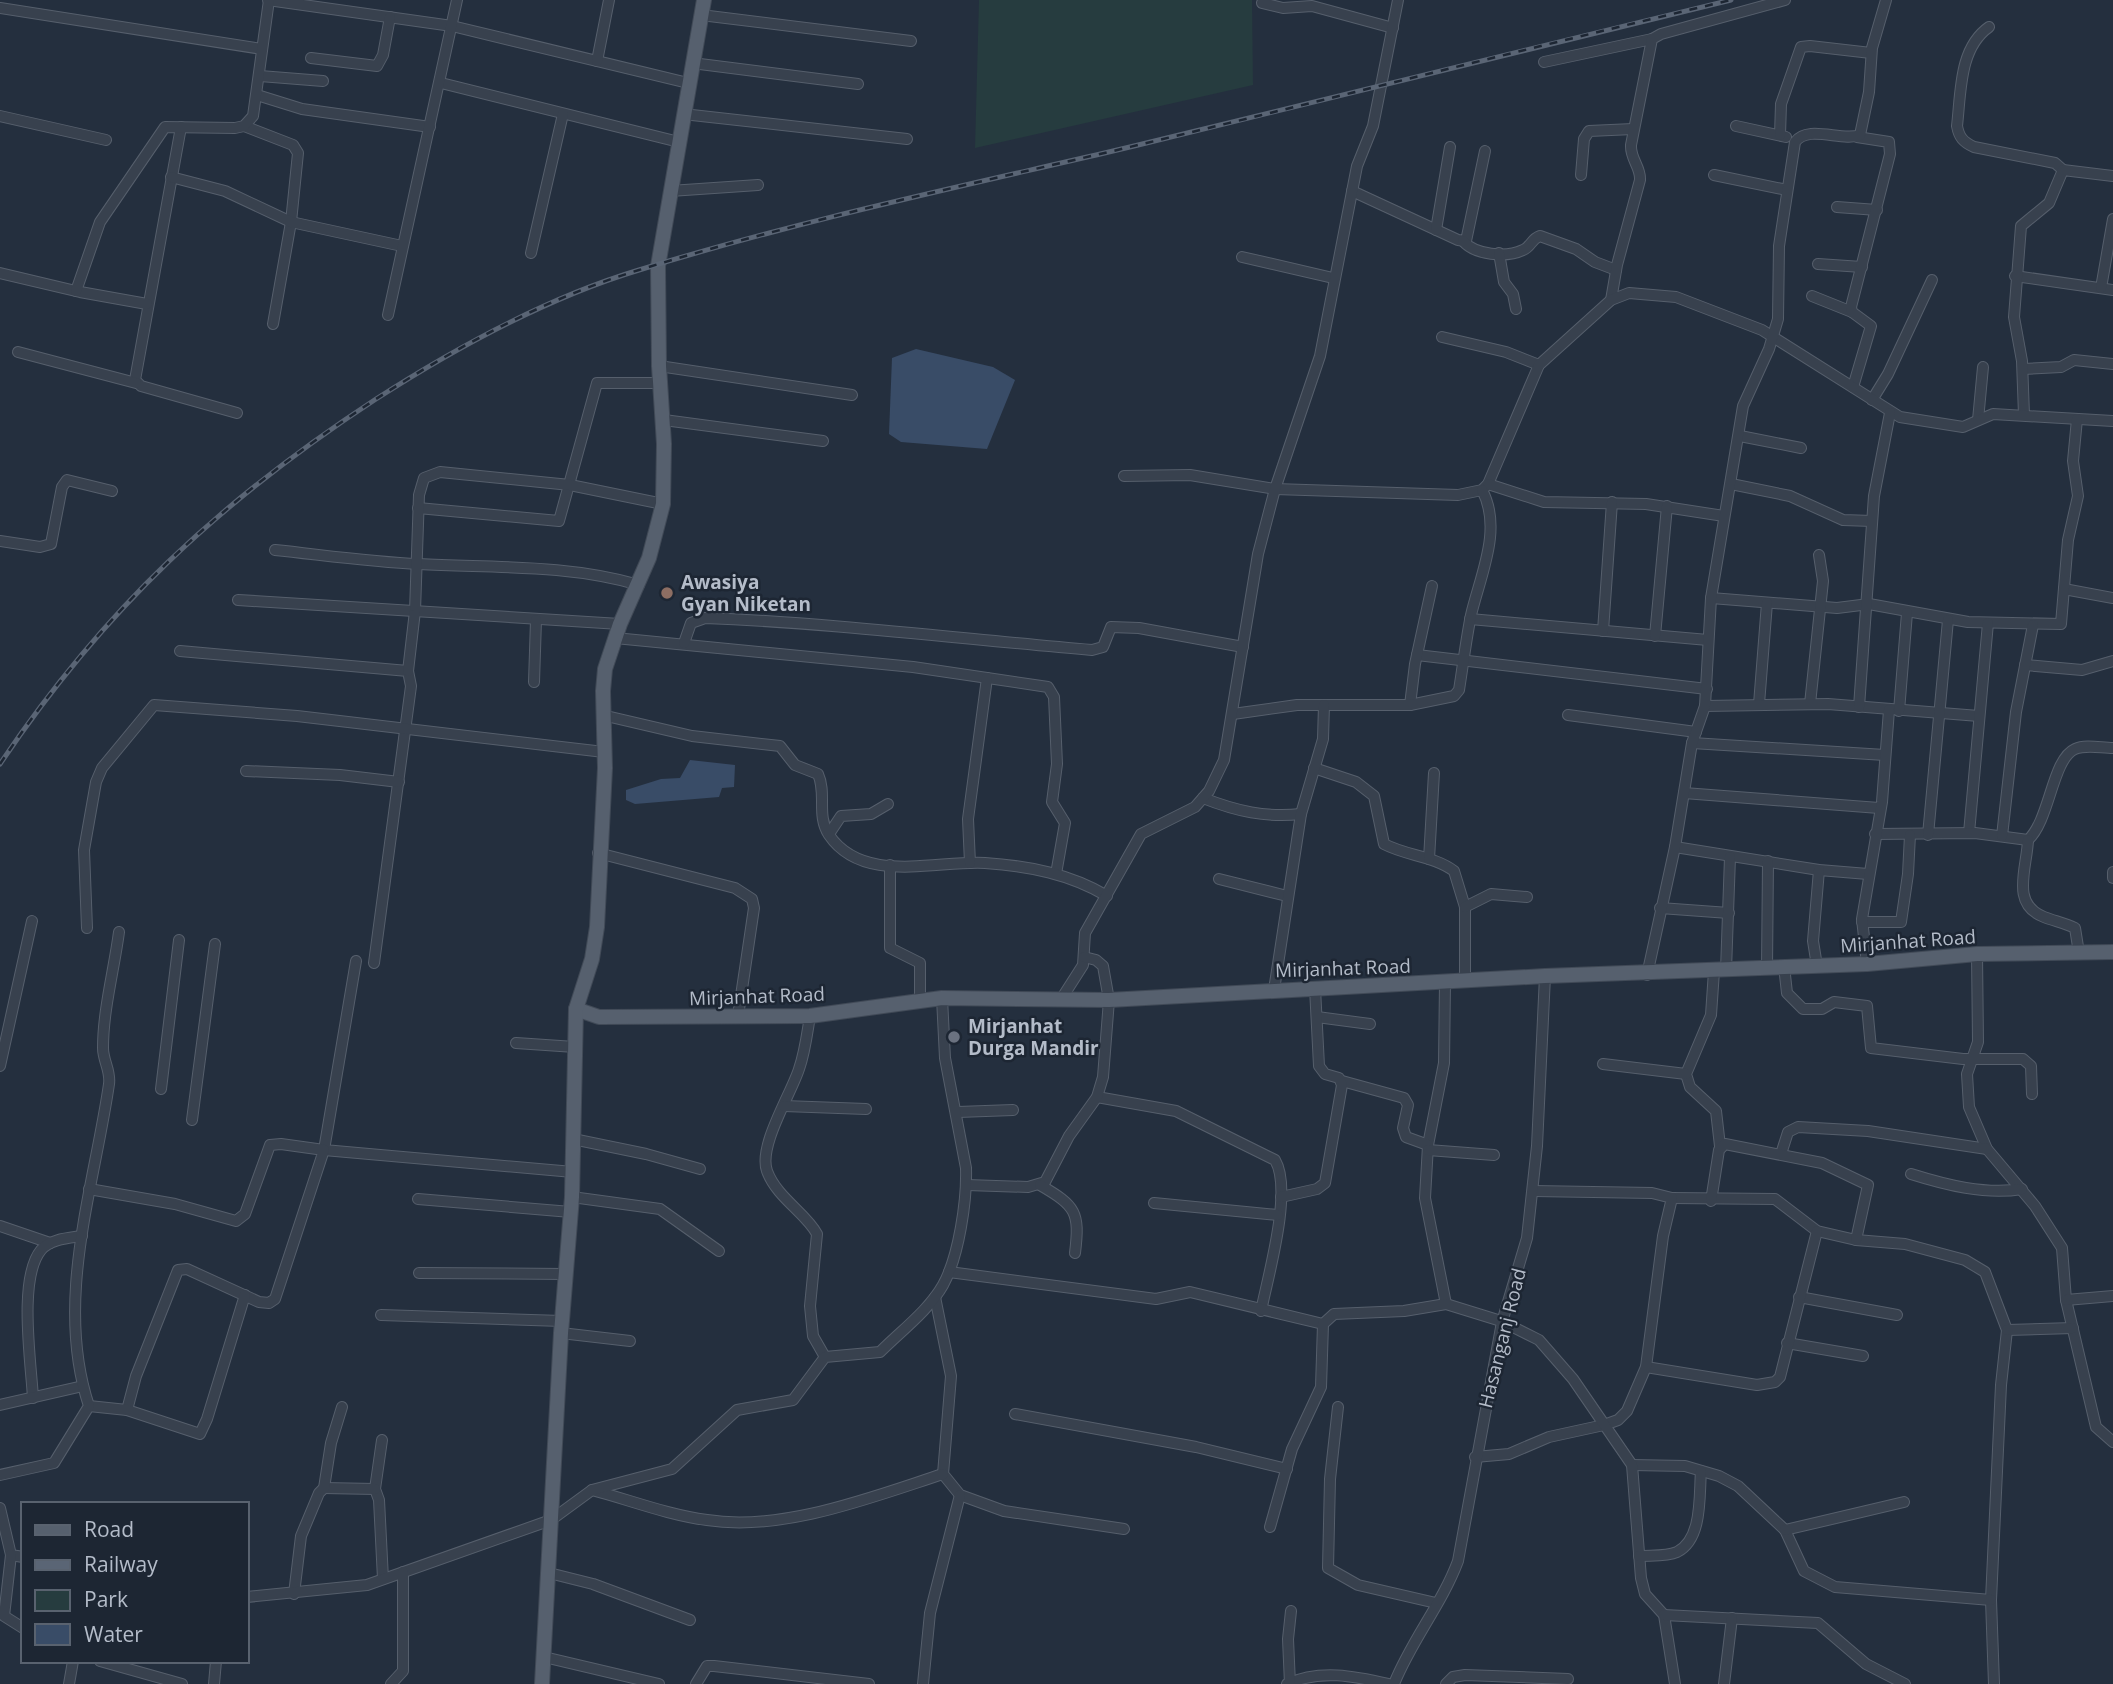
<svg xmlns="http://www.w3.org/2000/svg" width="2113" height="1684" font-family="'Open Sans',sans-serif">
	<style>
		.green { fill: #263c3f }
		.water { fill: #394c67 }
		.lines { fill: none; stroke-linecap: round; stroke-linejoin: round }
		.minor-casing { stroke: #565f6c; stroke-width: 12 }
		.major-casing { stroke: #414a57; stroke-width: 16 }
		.minor { stroke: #38414e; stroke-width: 10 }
		.major { stroke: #56606e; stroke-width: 14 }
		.rail-casing { stroke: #5a6575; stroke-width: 5 }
		.rail { stroke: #1d2633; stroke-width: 2.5; stroke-dasharray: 8; stroke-linecap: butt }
		.education-dot { fill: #8d6e63; stroke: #1d2633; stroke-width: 2.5 }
		.worship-dot { fill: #6b7280; stroke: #1d2633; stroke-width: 2.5 }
		.labels { text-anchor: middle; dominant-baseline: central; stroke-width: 5; stroke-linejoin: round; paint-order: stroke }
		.poi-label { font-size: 19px; font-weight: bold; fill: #b4bcc9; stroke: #1d2633; text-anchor: start }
		.street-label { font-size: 19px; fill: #b4bcc9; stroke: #1d2633 }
	</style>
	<rect width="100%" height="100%" fill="#242f3e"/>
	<polygon class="green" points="979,0 1252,0 1253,85 975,148"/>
	<g class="water">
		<polygon points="916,349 993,367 1015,380 987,449 901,442 889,434 892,358"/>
		<polygon points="690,760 735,765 734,787 722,788 719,797 635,804 626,800 626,790 661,779 680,778"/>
	</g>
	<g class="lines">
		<defs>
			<g id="minor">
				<polyline points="268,0 452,26 688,83"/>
				<polyline points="1262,3 1283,8 1312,6 1393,28"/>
				<polyline points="0,8 262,49"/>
				<polyline points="701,15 911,41"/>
				<path d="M1989,27C1959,48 1961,92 1957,126C1959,137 1963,142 1974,147L2055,163L2063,170"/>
				<polyline points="311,58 377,66 383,55 390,17"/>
				<polyline points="597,61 609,0"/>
				<polyline points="1544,62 1652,39"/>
				<polyline points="692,63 858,84"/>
				<polyline points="260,76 323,81"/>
				<polyline points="441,83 679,142"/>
				<polyline points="257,95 302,109 430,127"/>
				<polyline points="683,114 907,139"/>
				<polyline points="0,116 106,140"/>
				<polyline points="244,126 293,145 298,153 291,222 273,324"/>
				<polyline points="1736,126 1786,137"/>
				<polyline points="181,127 135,380 141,386 237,413"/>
				<polyline points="1780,135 1781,104 1801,47 1810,46 1871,53"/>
				<polyline points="1581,175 1584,139 1589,131 1633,129"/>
				<polyline points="1714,175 1787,190"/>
				<polyline points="171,177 225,191 291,222 402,246"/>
				<polyline points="670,191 758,185"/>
				<polyline points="1352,191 1458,240 1466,241 1485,151"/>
				<polyline points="1837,207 1877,210"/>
				<polyline points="1436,230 1450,147"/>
				<path d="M1463,241C1475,255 1506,258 1523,250C1531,247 1531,239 1540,236L1576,249L1595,262L1616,270"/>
				<polyline points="531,253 563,114"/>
				<polyline points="1499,253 1504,282 1513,294 1516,309"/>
				<polyline points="1242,257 1333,278"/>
				<polyline points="1818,264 1862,267"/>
				<polyline points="0,273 80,292 147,304"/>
				<polyline points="2015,276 2113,290"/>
				<polyline points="2101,288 2113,219"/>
				<polyline points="76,291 100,222 165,127 235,128 244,126 253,116 269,0"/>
				<polyline points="1812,296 1852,312"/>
				<path d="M1611,300L1617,265L1640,180C1641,167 1630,159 1631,145L1652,39L1661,34L1785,0"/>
				<polyline points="388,315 457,0"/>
				<polyline points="1442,337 1506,352 1539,365"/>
				<polyline points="18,352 136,383"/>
				<polyline points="659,366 852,395"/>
				<polyline points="2023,369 2061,367 2074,360 2113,364"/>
				<polyline points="1853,387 1871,326 1852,312 1851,307 1890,154 1889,142 1857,137"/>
				<polyline points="1872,400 1888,374 1932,280"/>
				<polyline points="2024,415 2022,361 2014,317 2021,226 2049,203 2063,170 2113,176"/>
				<polyline points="664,420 823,441"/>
				<polyline points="1978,420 1983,367"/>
				<polyline points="1740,436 1801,448"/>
				<polyline points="1124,476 1190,475 1275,489 1458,495 1482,490 1488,484 1539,365 1611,300 1629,293 1676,297 1762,330 1900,417 1963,427 1993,414 2113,421"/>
				<polyline points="1488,484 1544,502 1646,504 1724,516"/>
				<polyline points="1731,484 1790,496 1843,520 1872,521"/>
				<polyline points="418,508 559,521 597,383 661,383"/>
				<polyline points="0,541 40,547 51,544 62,487 67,480 112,491"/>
				<path d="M275,550C323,555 371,562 419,564C492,568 568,564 639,585"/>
				<polyline points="2064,589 2113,598"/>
				<polyline points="1711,598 1837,608 1869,604 1968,622 2061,624 2068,540 2078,496 2073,461 2077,419"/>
				<polyline points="238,600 620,624"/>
				<polyline points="1470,619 1708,640"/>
				<polyline points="1603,631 1612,502"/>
				<polyline points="1655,636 1667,506"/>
				<polyline points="615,638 913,667 1048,687 1054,697 1057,764 1052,802 1065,823 1056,874"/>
				<path d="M684,643L691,623L705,618C835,623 963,639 1092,650L1103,647L1111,627L1139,628L1243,647"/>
				<polyline points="180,651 408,671 411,686 374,963"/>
				<polyline points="1417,655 1707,689"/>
				<polyline points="2025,665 2082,670 2113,661"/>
				<polyline points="408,671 415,611 419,495 424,478 440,472 570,485 663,504"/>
				<polyline points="534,682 536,620"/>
				<polyline points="1759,704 1767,603"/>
				<polyline points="1810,704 1823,581 1819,555"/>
				<polyline points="1410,705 1415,664 1432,586"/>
				<polyline points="1705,706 1828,704 1979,716"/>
				<polyline points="1859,707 1874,496 1890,413"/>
				<polyline points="1899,711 1907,613"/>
				<path d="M1233,714L1297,705H1410L1454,696L1459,690C1463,665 1466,640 1471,615C1480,576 1503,529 1482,490"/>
				<path d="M602,715L692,736L780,746L795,765L818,774C827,794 816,815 829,835C863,885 937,860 985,863C1029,866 1070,874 1107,896"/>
				<polyline points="1568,715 1696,732"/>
				<polyline points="1692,743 1885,755"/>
				<path d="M1314,768L1356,782L1374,796L1384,844C1407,856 1434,856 1454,871L1465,907V982"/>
				<polyline points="246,771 340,775 399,782"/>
				<polyline points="1684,793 1879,808"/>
				<path d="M1203,798C1236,811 1266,818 1301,814"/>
				<polyline points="1969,833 1988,623"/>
				<polyline points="829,834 841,816 871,814 888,804"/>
				<path d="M1875,834L1975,833L2028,840C2050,820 2052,759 2075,749C2086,744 2101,748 2113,748"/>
				<polyline points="1928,835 1948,620"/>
				<polyline points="2002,836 2016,712 2033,625"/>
				<path d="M2028,840C2027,868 2010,904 2044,917C2054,921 2065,923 2075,928L2079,953"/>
				<polyline points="1675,847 1819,870 1868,874"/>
				<polyline points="598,853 735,888 752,899 754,908 738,1016"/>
				<polyline points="1429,859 1434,773"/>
				<polyline points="970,863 968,819 987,678"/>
				<polyline points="890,865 890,948 920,963 920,1001"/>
				<polyline points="2113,872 2113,878"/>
				<polyline points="1219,879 1287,896"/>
				<polyline points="1465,907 1491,894 1527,897"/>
				<polyline points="1660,908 1729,913"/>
				<polyline points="1862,922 1901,922 1908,874 1910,835"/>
				<polyline points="87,928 84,850 96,782 102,768 154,705 297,716 604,752"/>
				<polyline points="1977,954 1978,1042 1967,1074 1969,1107 1987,1149 2035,1206 2062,1248 2066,1300 2096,1427 2113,1442"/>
				<polyline points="356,961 324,1150 573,1172"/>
				<polyline points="1867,964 1862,919 1882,802 1889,710"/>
				<polyline points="1784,966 1787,993 1803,1009 1822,1009 1834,1002 1867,1006 1871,1048 1963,1059 2023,1059 2031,1066 2032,1094"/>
				<polyline points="1817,966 1813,941 1819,870"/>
				<polyline points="1767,968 1768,861"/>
				<polyline points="1726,970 1730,857"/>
				<polyline points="1714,971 1711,1015 1686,1074 1690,1087 1716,1111 1720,1146"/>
				<path d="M1647,975L1675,847L1692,743L1705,706L1711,598L1743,406L1769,349L1778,319L1779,246L1795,142C1808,124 1842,142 1860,135L1869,92L1872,48L1886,0"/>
				<polyline points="1445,983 1444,1063 1428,1145 1425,1198 1446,1304"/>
				<polyline points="1274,990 1301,814 1323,739 1324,705"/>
				<polyline points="1060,1001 1083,965 1085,933 1141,834 1195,807 1209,791 1224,760 1258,554 1275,489 1320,356 1357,166 1373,126 1398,0"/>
				<path d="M810,1016C807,1034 805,1052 799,1069C791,1094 758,1146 767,1171C777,1198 806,1213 817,1234L810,1306L813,1336L825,1357"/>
				<polyline points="1317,1017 1370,1024"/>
				<polyline points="516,1043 575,1047"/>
				<polyline points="1603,1064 1686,1074"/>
				<polyline points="0,1066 32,921"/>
				<polyline points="1342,1081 1404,1098 1408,1105 1403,1128 1406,1137 1428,1145"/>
				<polyline points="161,1089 179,940"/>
				<path d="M1097,1097L1176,1111L1275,1160C1293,1190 1268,1276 1261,1311"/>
				<polyline points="784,1106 866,1109"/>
				<polyline points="958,1112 1013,1110"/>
				<polyline points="192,1120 215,944"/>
				<polyline points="573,1139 646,1154 700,1169"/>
				<polyline points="1428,1150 1494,1155"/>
				<polyline points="1781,1154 1788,1132 1798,1127 1868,1131 1987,1149"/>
				<path d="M1911,1174C1946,1185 1985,1195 2022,1189"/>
				<polyline points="967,1185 1028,1187 1045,1182 1069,1136 1097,1097 1103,1077 1109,1000 1103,966 1096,960 1084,957"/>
				<path d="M1040,1185C1076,1206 1080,1212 1075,1253"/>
				<polyline points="89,1189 175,1204 236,1221 245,1214 270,1145 281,1144 324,1150 275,1299 269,1303 259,1302 187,1269 178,1270 136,1376 127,1410"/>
				<polyline points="572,1197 660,1209 719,1251"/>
				<polyline points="1281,1197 1317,1189 1325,1183 1342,1085 1339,1078 1325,1074 1319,1066 1315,988"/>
				<polyline points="1672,1198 1775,1199 1817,1231 1856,1240 1905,1244 1965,1260 1985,1272 2007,1330 2001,1385 1991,1600 1994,1684"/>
				<polyline points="418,1199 571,1212"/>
				<polyline points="1711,1201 1719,1150 1725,1144 1822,1163 1868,1185 1856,1240"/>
				<polyline points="1154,1203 1278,1215"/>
				<polyline points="0,1226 50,1243"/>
				<polyline points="949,1272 1156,1299 1190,1292 1323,1324"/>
				<polyline points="419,1273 566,1274"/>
				<polyline points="935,1297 951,1376 943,1474 960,1495 1004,1511 1124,1529"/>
				<polyline points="1799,1297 1897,1315"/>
				<polyline points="2066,1300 2113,1296"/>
				<polyline points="381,1315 562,1321"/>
				<polyline points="2007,1330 2073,1328"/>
				<polyline points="561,1333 630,1341"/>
				<polyline points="1787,1343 1863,1356"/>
				<polyline points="1646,1367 1757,1385 1775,1382 1780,1377 1817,1231"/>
				<path d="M33,1398C31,1362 18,1278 41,1250C50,1239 69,1238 82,1236"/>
				<polyline points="0,1405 83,1386"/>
				<polyline points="89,1406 127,1410 200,1434 207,1419 245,1295"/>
				<polyline points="1338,1407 1330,1479 1328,1568 1358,1585 1436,1603"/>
				<polyline points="1015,1414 1196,1447 1287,1469"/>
				<polyline points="382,1440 375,1489 379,1500 383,1579"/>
				<polyline points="1475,1457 1509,1454 1549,1437 1604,1425 1618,1420 1627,1411 1646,1367 1663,1236 1672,1198 1652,1193 1534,1191"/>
				<polyline points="1632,1465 1685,1466 1719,1476 1738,1486 1785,1530 1804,1571 1835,1587 1991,1600"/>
				<path d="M0,1475L54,1463L89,1406C54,1301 94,1188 109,1084C111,1071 103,1061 103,1048C103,1010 114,970 119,932"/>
				<polyline points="324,1488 375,1489"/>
				<path d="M592,1490C630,1500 668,1515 707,1520C783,1532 872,1497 943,1474"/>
				<polyline points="0,1508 11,1555 23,1557"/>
				<polyline points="1270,1527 1292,1449 1321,1387 1323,1324 1334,1314 1404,1311 1446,1304 1501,1321 1539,1340 1573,1379 1632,1465 1641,1578 1645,1594 1664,1615 1675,1684"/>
				<polyline points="1785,1530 1904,1502"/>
				<polyline points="11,1555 4,1616 23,1628"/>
				<path d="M1639,1556C1651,1555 1666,1557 1677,1552C1703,1539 1699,1495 1701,1471"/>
				<polyline points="549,1573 593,1584 690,1620"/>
				<polyline points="294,1594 301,1536 319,1493 324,1488 331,1443 342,1407"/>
				<path d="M247,1597L367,1585L551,1520L592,1490L672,1469L737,1410L793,1400L825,1357L880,1352C901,1331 929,1310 943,1285C959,1256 967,1200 966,1168L945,1058L942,998"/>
				<polyline points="1664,1615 1818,1623 1866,1664 1905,1684"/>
				<polyline points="544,1657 659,1684"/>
				<polyline points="100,1661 182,1684"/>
				<polyline points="69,1684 73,1661"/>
				<polyline points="214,1684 216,1661"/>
				<polyline points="391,1684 403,1671 403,1572"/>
				<polyline points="696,1684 707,1666 714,1666 869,1684"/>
				<polyline points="923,1684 930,1613 960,1495"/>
				<path d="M1287,1684C1320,1669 1354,1676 1389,1684"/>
				<polyline points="1290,1684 1288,1639 1291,1611"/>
				<path d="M1394,1684C1411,1641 1442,1604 1458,1561L1502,1322L1527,1238L1537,1146L1545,976"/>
				<polyline points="1446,1684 1453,1677 1465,1675 1568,1679"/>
				<polyline points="1724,1684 1732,1618"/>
			</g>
			<g id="major">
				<polyline points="576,1009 599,1017 810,1016 942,998 1109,1000 1545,976 1867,964 1977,954 2113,952"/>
				<polyline points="542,1684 561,1333 572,1197 576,1009 592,959 597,927 605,768 603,691 605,669 620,624 649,558 663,504 664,444 659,366 658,266 704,0"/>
			</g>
		</defs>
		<use href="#minor" class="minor-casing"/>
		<use href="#major" class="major-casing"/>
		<use href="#minor" class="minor"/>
		<use href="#major" class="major"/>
		<defs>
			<path id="rail" d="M0,764C104,609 220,501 376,399C457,347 546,298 639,270C794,222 954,188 1113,151C1319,102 1524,49 1731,0"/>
		</defs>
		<use href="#rail" class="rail-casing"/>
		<use href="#rail" class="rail"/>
	</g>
	<circle class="education-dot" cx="667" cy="593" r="7"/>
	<circle class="worship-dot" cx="954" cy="1037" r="7"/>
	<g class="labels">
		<g class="poi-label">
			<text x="681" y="582">Awasiya<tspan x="681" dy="22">Gyan Niketan</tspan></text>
			<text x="968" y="1026">Mirjanhat<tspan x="968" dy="22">Durga Mandir</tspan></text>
		</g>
		<g class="street-label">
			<text transform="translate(1908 941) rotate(-4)">Mirjanhat Road</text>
			<text transform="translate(1343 968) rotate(-2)">Mirjanhat Road</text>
			<text transform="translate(757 996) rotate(-2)">Mirjanhat Road</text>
			<text transform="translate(1502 1338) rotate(-76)">Hasanganj Road</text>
		</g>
	</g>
	<rect x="21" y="1502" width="228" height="161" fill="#1d2633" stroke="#59626f" stroke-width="2"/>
	<rect x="35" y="1525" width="35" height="10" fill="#56606e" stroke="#59626f" stroke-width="2"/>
	<text x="84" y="1537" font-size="21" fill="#b4bcc9">Road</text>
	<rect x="35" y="1560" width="35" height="10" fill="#5a6575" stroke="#59626f" stroke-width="2"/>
	<text x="84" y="1572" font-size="21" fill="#b4bcc9">Railway</text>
	<rect x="35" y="1590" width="35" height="21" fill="#263c3f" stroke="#59626f" stroke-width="2"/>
	<text x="84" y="1607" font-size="21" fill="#b4bcc9">Park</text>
	<rect x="35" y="1624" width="35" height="21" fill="#394c67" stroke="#59626f" stroke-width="2"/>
	<text x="84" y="1642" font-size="21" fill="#b4bcc9">Water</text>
</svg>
